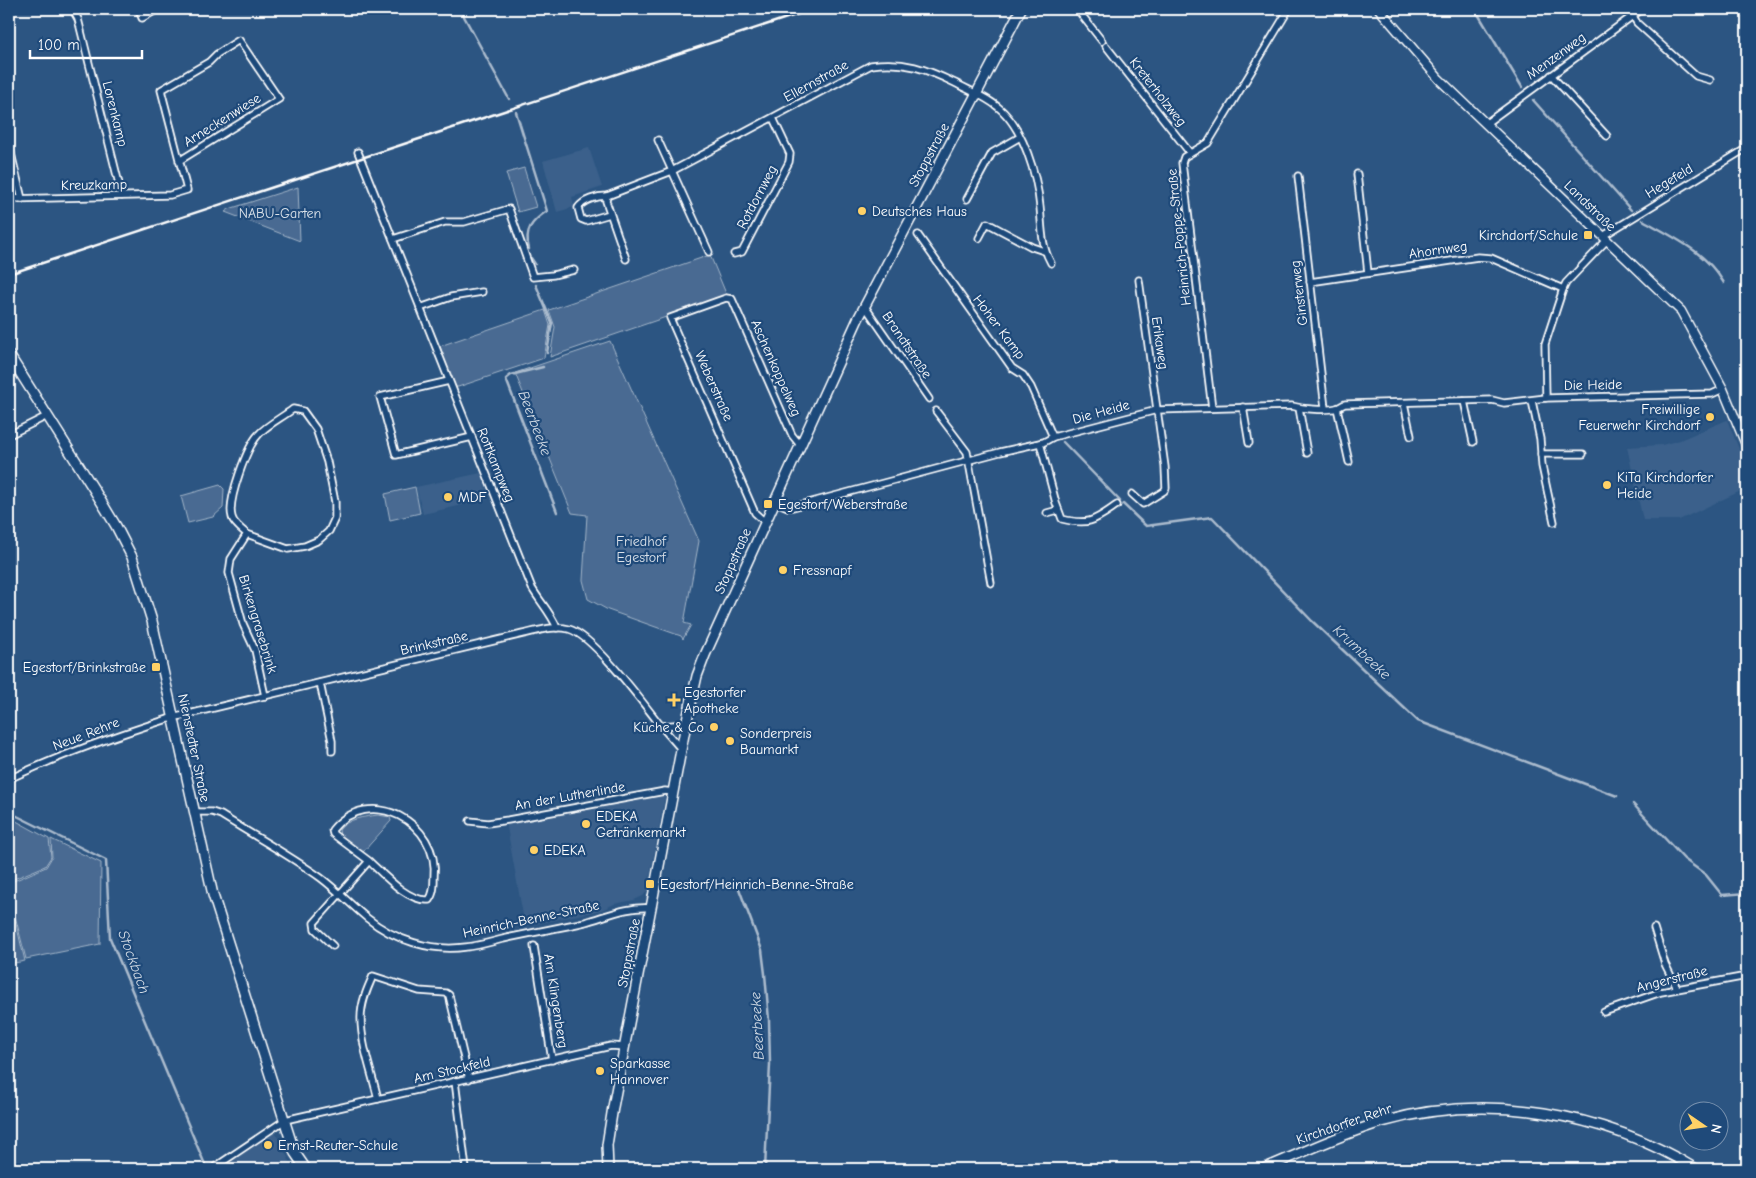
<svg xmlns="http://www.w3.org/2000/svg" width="1756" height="1178" font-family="'Comic Neue',sans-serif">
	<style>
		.built { fill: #3b618b }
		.green { fill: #486b92; stroke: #a4b5c8 }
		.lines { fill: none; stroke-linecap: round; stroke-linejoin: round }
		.stream { stroke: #acbcce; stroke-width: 2.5 }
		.minor-casing { stroke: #fff; stroke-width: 9 }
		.tertiary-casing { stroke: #fff; stroke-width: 11 }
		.secondary-casing { stroke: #fff; stroke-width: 12 }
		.minor { stroke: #1f4a7a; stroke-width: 5.5 }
		.tertiary { stroke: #1f4a7a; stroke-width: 8 }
		.secondary { stroke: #1f4a7a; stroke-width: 9 }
		.rail { stroke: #fff; stroke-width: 2.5 }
		.poi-dot { fill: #ffd166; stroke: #1f4a7a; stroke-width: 2 }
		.labels { text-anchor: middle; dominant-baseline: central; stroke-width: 4.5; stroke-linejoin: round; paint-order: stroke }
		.street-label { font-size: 14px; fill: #fff; stroke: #1f4a7a }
		.poi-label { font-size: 14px; fill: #fff; stroke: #1f4a7a; text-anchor: start }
		.park-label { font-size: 14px; fill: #dae1e9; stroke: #1f4a7a }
		.water-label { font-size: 15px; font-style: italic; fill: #d5dde6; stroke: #1f4a7a }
	</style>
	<rect width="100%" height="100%" fill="#2c5582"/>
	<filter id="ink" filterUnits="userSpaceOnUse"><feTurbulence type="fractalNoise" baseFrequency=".02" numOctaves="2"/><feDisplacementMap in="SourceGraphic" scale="10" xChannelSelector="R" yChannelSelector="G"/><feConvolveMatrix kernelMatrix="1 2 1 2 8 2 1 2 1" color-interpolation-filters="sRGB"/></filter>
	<g filter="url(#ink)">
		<g class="built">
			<polygon points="589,148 602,187 572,197 574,207 557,212 543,161"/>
			<polygon points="1727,420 1747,468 1747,488 1679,520 1643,520 1627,447 1662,445 1680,440"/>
			<polygon points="481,473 489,499 423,514 416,487"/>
			<polygon points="662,793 665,796 647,891 643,896 634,900 614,904 602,910 525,926 506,822"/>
			<polygon points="275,1132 288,1158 292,1169 218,1169"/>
		</g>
		<g class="green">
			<polygon points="524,168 536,207 518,212 506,173"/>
			<polygon points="298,187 300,241 225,212 229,209"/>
			<polygon points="710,255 727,296 550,357 555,327 549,310"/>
			<polygon points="545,310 550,325 544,358 458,387 454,387 440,346"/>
			<polygon points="610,341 699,541 684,623 691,625 683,639 681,636 608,610 588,599 583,580 587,515 572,513 515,373"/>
			<polygon points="220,485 224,489 223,508 213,517 188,523 181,496"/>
			<polygon points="415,487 420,513 390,520 385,494"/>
			<path d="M378,815L390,817L391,821L363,852L340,835L339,830C348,818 364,817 378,815Z"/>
			<polygon points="9,817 49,839 51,857 45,866 9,881"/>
			<polygon points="51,839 101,863 100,944 26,959 9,892 9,883 46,867 52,857"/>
			<polygon points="9,895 25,961 9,964"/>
		</g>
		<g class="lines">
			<g class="stream">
				<polyline points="460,9 509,99"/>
				<polyline points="1475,9 1522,87"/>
				<polyline points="1533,100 1631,210"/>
				<path d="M516,112L547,211C532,221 524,230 529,249"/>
				<path d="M1643,220C1674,238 1705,251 1724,283"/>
				<polyline points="531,258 535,264"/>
				<polyline points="536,285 552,323 547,353"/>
				<polyline points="543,367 511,375 506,379 557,512"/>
				<polyline points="1063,442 1120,501"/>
				<polyline points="1123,504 1146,526 1212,517 1312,621 1418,721 1617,796"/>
				<polyline points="1744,545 1746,548 1743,556 1747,575"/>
				<polyline points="1633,804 1684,859 1706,875 1722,895 1747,893"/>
				<polyline points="9,812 106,860 110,938 206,1167"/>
				<polyline points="738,886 762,950 765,974 769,1020 770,1064 765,1169"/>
			</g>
			<defs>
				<g id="minor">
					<polyline points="139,9 142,18 158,9"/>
					<polyline points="1077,9 1102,41"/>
					<polyline points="1629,9 1637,23 1696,76 1710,80"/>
					<polyline points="73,10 78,19 122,196"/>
					<polyline points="1106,46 1190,153"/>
					<polyline points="1551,75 1607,136"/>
					<polyline points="1485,124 1642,9"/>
					<polyline points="658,140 709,252"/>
					<polyline points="9,145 22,199"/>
					<path d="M358,152L532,588C540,602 551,613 557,628"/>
					<polyline points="1357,174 1368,273"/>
					<polyline points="1298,176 1325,408"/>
					<path d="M607,196C597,196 583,200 578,208L581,219L586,221L610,214"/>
					<polyline points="9,199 170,195 187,190 161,90 209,62 217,54 239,40 279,99 179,161"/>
					<polyline points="967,199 992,153 1020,137"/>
					<polyline points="918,235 1012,368 1023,375 1031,387 1053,437"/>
					<polyline points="1603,236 1747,148"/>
					<polyline points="979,238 987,223 1032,247 1044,251"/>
					<polyline points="393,239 445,222 464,222 509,209 533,277 553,275 574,270"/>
					<polyline points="734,254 742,252 789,162 790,154 773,118"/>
					<path d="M626,259L606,201L607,196L672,171L871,65C904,60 926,69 955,83C970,91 985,96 998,107C1024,128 1037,176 1040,207C1042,227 1041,246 1051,263"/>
					<polyline points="1310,282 1478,257 1491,258 1563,289"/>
					<polyline points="864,305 929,399"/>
					<polyline points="420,308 451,297 482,292"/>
					<polyline points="449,381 380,397 396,455 472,437"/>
					<polyline points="1546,398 1545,344 1563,289 1566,283 1607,240"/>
					<polyline points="1464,401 1473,442"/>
					<polyline points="1532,401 1540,439 1542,466 1554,522"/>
					<polyline points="1404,403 1411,436"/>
					<polyline points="1243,407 1249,443"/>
					<polyline points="1212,408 1182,163 1184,157 1208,143 1289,9"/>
					<polyline points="1299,408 1307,453"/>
					<polyline points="1337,408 1349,462"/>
					<polyline points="936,411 967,452 991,583"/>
					<polyline points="9,435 47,416"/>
					<path d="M1040,443L1056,503L1062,519C1090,526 1095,520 1117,505"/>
					<polyline points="1541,454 1583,454"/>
					<polyline points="1132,494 1143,504 1164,491 1166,488 1165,467 1139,280"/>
					<path d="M774,501L788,507H793L1000,452L1044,442L1053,437L1157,410L1292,406C1303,409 1326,411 1337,408C1340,407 1342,405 1345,404L1492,400L1504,403L1546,398L1712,394L1723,389"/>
					<polyline points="1047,513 1058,510"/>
					<polyline points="765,522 755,513 670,318 726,298 732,299 792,435 800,445"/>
					<path d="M247,534L288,549L305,546L319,540L329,531L335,518V502L327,462L316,429L303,411L293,409C283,417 268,424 259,434C247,446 227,501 232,517C233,523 242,530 247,534L231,559L229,573L243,624L255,650L265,696"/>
					<polyline points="320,683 332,741 332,751"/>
					<polyline points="661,726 681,749"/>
					<path d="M9,779C60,755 114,736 168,719L523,634C537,631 554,625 569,629C594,636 643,703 661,726L686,724"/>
					<path d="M194,812H212L221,815C254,836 289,855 321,878C337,890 351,905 367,918C394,940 431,952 466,947C478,946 491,942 503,939C530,933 558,928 585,922C607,916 628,906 651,908"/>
					<polyline points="470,821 488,823 508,820 665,791 673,792"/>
					<polyline points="1654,928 1665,964 1677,988"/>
					<path d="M333,946L315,929L314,923L369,861L333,834L332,830C369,784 440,822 434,878C434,885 434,894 429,900C408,902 384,875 369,861"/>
					<polyline points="534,946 552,1060"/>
					<polyline points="1604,1012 1661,992 1747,976"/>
					<polyline points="455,1081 466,1169"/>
					<path d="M378,1099C372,1073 361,1045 361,1018C361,1003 367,989 373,976L419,991L446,993L449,995L469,1079"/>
					<polyline points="212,1169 285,1120 611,1046 625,1047"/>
				</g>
				<polyline id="tertiary" points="1379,9 1439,79 1681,311 1723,389 1747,447"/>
				<g id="secondary">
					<polyline points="9,355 93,488 116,526 132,557 152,621 213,895 290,1138 295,1153 306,1169"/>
					<polyline points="608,1169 607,1145 613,1107 686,724 697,676 705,655 858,319 1021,9"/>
					<path d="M1263,1169C1302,1153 1341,1134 1382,1122C1488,1092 1603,1112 1696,1169"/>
				</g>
			</defs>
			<use href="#minor" class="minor-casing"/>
			<use href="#tertiary" class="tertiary-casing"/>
			<use href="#secondary" class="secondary-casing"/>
			<use href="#minor" class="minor"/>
			<use href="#tertiary" class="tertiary"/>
			<use href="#secondary" class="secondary"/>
			<polyline class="rail" points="9,274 814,9"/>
		</g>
	</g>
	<g class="poi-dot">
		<circle cx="862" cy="211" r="5"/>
		<rect x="1583" y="230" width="10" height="10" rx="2.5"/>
		<circle cx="1710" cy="417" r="5"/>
		<circle cx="1607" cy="485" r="5"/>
		<circle cx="448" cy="497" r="5"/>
		<rect x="763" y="499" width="10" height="10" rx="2.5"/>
		<circle cx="783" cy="570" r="5"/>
		<rect x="151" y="662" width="10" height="10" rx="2.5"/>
		<path d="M671.5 692.5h5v5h5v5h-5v5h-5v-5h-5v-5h5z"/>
		<circle cx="714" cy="727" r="5"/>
		<circle cx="730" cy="741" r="5"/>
		<circle cx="586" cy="824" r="5"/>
		<circle cx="534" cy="850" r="5"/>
		<rect x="645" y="879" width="10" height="10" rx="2.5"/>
		<circle cx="600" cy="1071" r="5"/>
		<circle cx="268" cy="1145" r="5"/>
	</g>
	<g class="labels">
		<g class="street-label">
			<text transform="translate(1556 56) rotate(-36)">Menzenweg</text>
			<text transform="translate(816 81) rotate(-29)">Ellernstraße</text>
			<text transform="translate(1158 92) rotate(52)">Kreterholzweg</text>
			<text transform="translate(115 114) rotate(76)">Lorenkamp</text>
			<text transform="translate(222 120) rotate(-32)">Arneckenwiese</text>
			<text transform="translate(929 155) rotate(-62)">Stoppstraße</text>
			<text transform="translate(1669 181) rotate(-31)">Hegefeld</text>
			<text transform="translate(94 185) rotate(-1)">Kreuzkamp</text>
			<text transform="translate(757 197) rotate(-62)">Rotdornweg</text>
			<text transform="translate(1590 206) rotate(44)">Landstraße</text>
			<text transform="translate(1179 237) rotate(-96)">Heinrich-Poppe-Straße</text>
			<text transform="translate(1438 250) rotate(-8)">Ahornweg</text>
			<text transform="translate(1299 293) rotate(-97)">Ginsterweg</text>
			<text transform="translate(999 327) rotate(53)">Hoher Kamp</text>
			<text transform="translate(1160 343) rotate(82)">Erikaweg</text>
			<text transform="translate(907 345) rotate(56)">Brandtstraße</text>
			<text transform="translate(776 368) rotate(66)">Aschenkoppelweg</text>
			<text transform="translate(1593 385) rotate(-1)">Die Heide</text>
			<text transform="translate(714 386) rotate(66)">Weberstraße</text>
			<text transform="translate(1101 412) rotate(-15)">Die Heide</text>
			<text transform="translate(496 465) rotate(68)">Rottkampweg</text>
			<text transform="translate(733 561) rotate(-66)">Stoppstraße</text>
			<text transform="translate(258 624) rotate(73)">Birkengrasebrink</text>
			<text transform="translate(434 643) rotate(-13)">Brinkstraße</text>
			<text transform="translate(86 734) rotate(-21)">Neue Rehre</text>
			<text transform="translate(194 748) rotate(78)">Nienstedter Straße</text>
			<text transform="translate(570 796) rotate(-10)">An der Lutherlinde</text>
			<text transform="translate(531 919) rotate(-12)">Heinrich-Benne-Straße</text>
			<text transform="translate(629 953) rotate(-79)">Stoppstraße</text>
			<text transform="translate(1672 979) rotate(-14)">Angerstraße</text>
			<text transform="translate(556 1001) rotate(81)">Am Klingenberg</text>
			<text transform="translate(452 1070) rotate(-13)">Am Stockfeld</text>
			<text transform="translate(1344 1124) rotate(-19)">Kirchdorfer Rehr</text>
		</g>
		<g class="poi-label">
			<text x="872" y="211">Deutsches Haus</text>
			<text x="1578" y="235" text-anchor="end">Kirchdorf/Schule</text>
			<text x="1700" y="409" text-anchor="end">Freiwillige<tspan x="1700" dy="16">Feuerwehr Kirchdorf</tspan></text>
			<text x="1617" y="477">KiTa Kirchdorfer<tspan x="1617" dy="16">Heide</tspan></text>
			<text x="458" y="497">MDF</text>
			<text x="778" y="504">Egestorf/Weberstraße</text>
			<text x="793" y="570">Fressnapf</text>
			<text x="146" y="667" text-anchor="end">Egestorf/Brinkstraße</text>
			<text x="684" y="692">Egestorfer<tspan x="684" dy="16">Apotheke</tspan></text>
			<text x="704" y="727" text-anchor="end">Küche &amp; Co</text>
			<text x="740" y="733">Sonderpreis<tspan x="740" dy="16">Baumarkt</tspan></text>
			<text x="596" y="816">EDEKA<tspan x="596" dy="16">Getränkemarkt</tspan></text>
			<text x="544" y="850">EDEKA</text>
			<text x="660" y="884">Egestorf/Heinrich-Benne-Straße</text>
			<text x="610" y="1063">Sparkasse<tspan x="610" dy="16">Hannover</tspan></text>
			<text x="278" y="1145">Ernst-Reuter-Schule</text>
		</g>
		<g class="park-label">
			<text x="280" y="213">NABU-Garten</text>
			<text x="641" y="541">Friedhof<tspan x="641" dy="16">Egestorf</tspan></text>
		</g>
		<g class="water-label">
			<text transform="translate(535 423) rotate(69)">Beerbeeke</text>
			<text transform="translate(1362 652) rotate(43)">Krumbeeke</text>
			<text transform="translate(134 962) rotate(70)">Stockbach</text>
			<text transform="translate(757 1026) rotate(-93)">Beerbeeke</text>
		</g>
	</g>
	<rect width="1756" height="1178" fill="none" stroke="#1f4a7a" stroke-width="30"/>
	<rect x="15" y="15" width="1726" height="1148" fill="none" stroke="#fff" stroke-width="2" filter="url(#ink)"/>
	<g transform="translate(1704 1126) rotate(103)"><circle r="24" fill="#1f4a7a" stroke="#7992af"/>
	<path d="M0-4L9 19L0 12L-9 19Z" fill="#ffd166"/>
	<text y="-8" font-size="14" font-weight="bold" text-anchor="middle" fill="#ffffff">N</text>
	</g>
	<path d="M30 50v8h112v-8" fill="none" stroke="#ffffff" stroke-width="2.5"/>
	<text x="38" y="50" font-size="15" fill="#ffffff" stroke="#1f4a7a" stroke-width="4" paint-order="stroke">100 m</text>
</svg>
